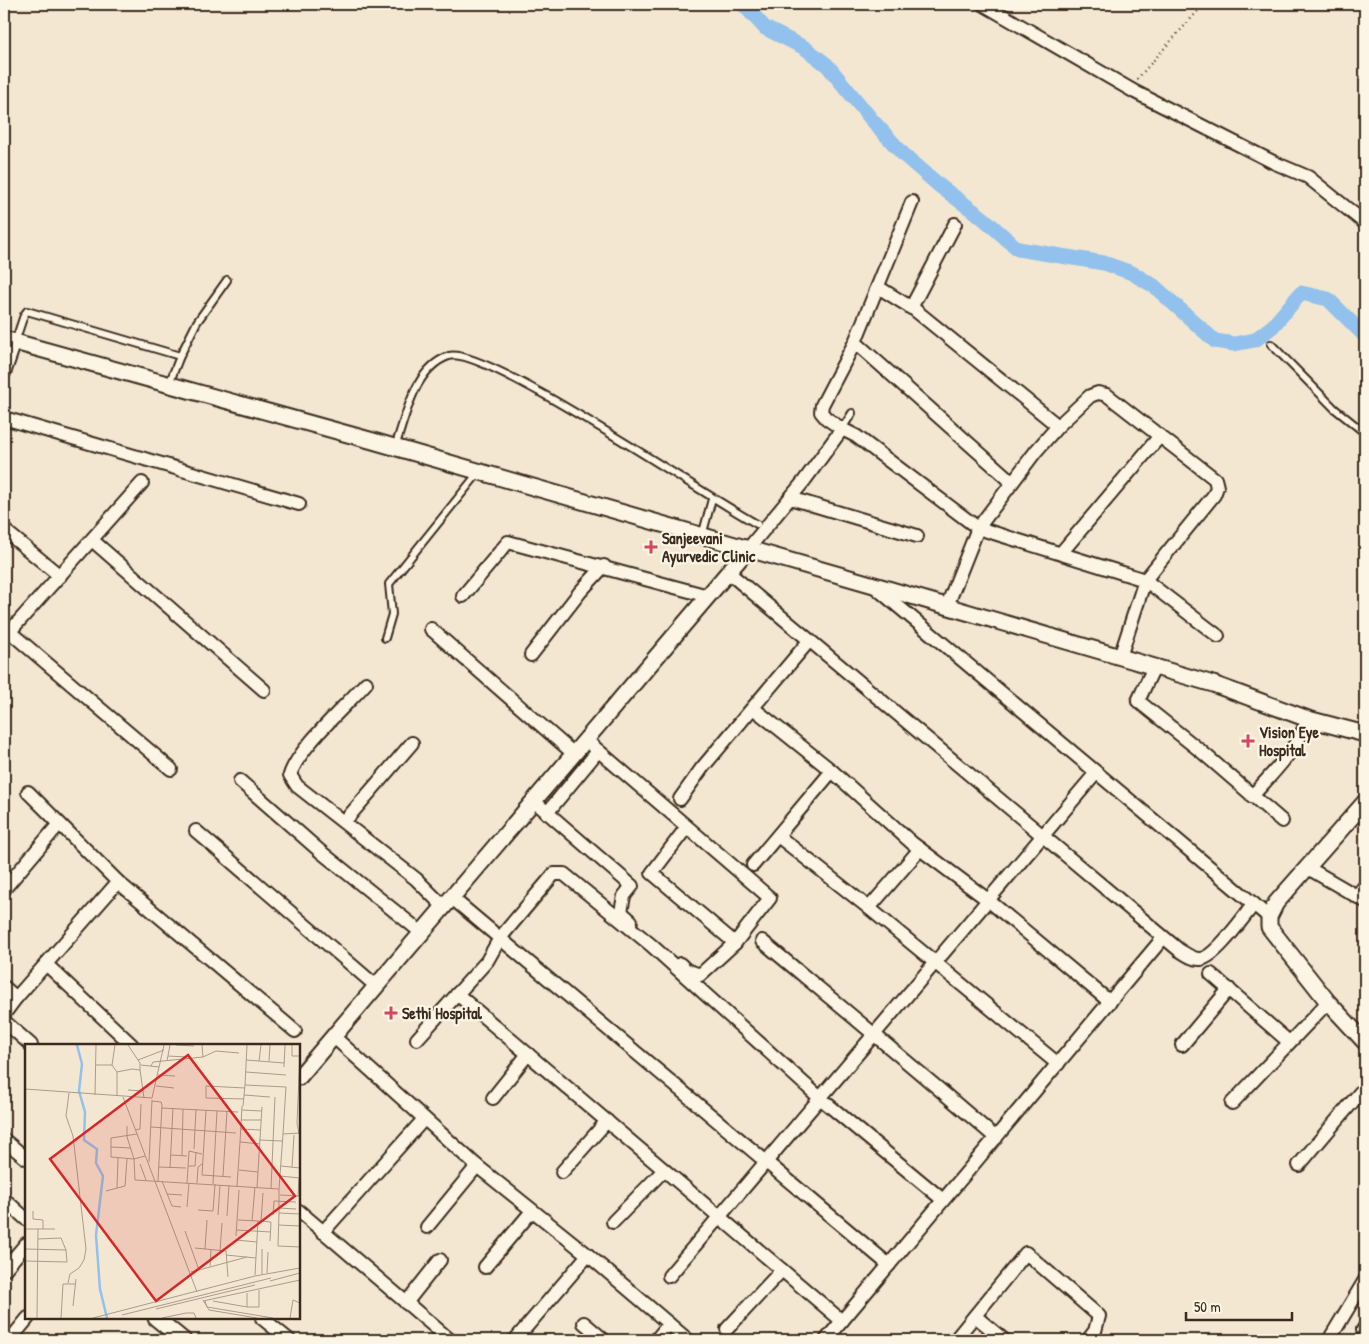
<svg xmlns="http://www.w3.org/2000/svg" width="1369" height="1344" font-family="'Patrick Hand',sans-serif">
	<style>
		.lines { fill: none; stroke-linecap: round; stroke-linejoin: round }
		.canal { stroke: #91c1ec; stroke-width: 15 }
		.service-casing { stroke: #3b2a1e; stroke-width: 10 }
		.minor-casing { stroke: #3b2a1e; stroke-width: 16 }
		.tertiary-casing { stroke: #3b2a1e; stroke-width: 19 }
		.path { stroke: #3b2a1e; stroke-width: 2.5; stroke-dasharray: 1 4; stroke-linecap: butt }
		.service { stroke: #fcf5e5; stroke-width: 6 }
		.minor { stroke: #fcf5e5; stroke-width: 12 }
		.tertiary { stroke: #fcf5e5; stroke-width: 15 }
		.poi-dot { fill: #d1495b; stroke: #fcf5e5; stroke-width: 2 }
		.labels { text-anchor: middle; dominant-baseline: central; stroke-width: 4.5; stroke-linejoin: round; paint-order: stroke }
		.poi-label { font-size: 16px; font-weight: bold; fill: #3b2a1e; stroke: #fcf5e5; text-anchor: start }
		.inset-river { fill: none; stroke: #91c1ec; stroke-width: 2.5 }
		.inset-road { fill: none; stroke: #aa9b8a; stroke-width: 1 }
		.view { fill: #d62828; fill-opacity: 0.15; stroke: #d62828; stroke-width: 2.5 }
		.inset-edge { fill: none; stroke: #3b2a1e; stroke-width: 2.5 }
	</style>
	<rect width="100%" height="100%" fill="#f4e7d2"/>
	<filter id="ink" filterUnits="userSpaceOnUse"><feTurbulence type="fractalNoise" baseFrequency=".02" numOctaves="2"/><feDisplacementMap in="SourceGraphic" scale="10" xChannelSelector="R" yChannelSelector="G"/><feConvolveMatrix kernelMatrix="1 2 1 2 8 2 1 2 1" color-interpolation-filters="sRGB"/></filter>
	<g filter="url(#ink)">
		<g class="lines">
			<polyline class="canal" points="743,4 765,28 805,48 827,65 872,120 904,155 941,187 983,218 1018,249 1104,263 1132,273 1154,286 1215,341 1234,344 1255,340 1273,326 1301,293 1328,299 1365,336"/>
			<defs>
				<g id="service">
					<polyline points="15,342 24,315 27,311 180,356 169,384"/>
					<polyline points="1271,344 1335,409 1365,433"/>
					<polyline points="180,356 197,322 227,280"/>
					<polyline points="842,429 852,413"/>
					<path d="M395,447C406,416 414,368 449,356C483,344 711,500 757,524"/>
					<polyline points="702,536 712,499"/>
					<polyline points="385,638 392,614 389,584 479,472"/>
				</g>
				<g id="minor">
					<polyline points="983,4 1135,92 1275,163 1308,177 1365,223"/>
					<polyline points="912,202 855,342 1012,482"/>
					<polyline points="878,287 915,310 1058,426"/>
					<polyline points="911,308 955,224"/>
					<polyline points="4,373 15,342"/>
					<polyline points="4,418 299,504"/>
					<polyline points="842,429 826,418 821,412 822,405 855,342"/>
					<polyline points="790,498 917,536"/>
					<polyline points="4,530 60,576"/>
					<polyline points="92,540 264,690"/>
					<polyline points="748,549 804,481 842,429 856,436 978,528 1036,451 1058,426 1090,396 1098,393 1107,395 1215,479 1217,487 1214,495 1145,580 1120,657"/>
					<polyline points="1061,553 1160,436"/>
					<path d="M728,572L1179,950C1186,954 1193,960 1201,959C1217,956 1243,917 1254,904"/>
					<polyline points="874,586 1269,917"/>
					<polyline points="463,596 508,542 708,596"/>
					<polyline points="947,606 978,528 1145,580 1218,636"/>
					<polyline points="431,629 574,754"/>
					<polyline points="10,632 171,769"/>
					<polyline points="4,638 142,483"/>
					<polyline points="531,655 580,592 604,566"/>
					<polyline points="1154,667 1138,701 1202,752 1282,821"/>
					<path d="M366,683C345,707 299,747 290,775L297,786L416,879L444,907"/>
					<polyline points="753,708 832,771 912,843 988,900 1110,1002"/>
					<polyline points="586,740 770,898 735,943 700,975 686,970 680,964"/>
					<polyline points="240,781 321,852 422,933"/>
					<polyline points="28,792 118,882 295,1031"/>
					<path d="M1252,796C1273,773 1297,749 1308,719"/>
					<polyline points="680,799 702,768 809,641"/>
					<polyline points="534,801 632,886 624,896 621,912 631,921"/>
					<polyline points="547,813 598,751"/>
					<polyline points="344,822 412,743"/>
					<polyline points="686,828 652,873 735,943"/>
					<polyline points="196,831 376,986"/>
					<polyline points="778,836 869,908 1058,1064"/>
					<polyline points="753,865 832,771"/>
					<polyline points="1308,868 1365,901"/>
					<polyline points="4,889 59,824"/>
					<polyline points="1356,896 1365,886"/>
					<polyline points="452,898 889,1265"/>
					<polyline points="869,908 920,849"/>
					<path d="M762,941C840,1006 919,1071 996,1138"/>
					<polyline points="46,964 132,1045"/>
					<polyline points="1211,974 1289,1042"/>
					<polyline points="4,987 16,998 118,882"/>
					<polyline points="457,994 842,1321"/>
					<polyline points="4,1014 16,998"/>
					<polyline points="4,1021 31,1045"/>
					<polyline points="334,1037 477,1166 588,1255 515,1340"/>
					<polyline points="417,1039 487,961 500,938 554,874 564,874 651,945 820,1098 943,1200"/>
					<polyline points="1182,1045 1229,989"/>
					<polyline points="493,1098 528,1054"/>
					<polyline points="1232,1103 1328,1002"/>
					<polyline points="4,1140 26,1158"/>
					<polyline points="1299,1165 1365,1087"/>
					<polyline points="562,1172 607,1121"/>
					<polyline points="4,1199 26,1219"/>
					<polyline points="299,1211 450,1340"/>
					<polyline points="613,1222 664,1170"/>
					<polyline points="427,1227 477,1166"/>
					<polyline points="323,1232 424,1119"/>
					<polyline points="588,1255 688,1340"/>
					<polyline points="485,1267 532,1211"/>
					<polyline points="4,1270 26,1244"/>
					<polyline points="669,1276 1096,773"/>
					<polyline points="406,1303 440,1260"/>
					<polyline points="975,1316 1004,1340"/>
					<polyline points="262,1318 289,1340"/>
					<polyline points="584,1323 604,1340"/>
					<polyline points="727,1329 782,1270"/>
					<polyline points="1363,1330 1365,1327"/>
					<polyline points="10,1340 28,1318"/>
					<polyline points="656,1340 669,1324"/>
					<polyline points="826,1340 1163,938"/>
					<polyline points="955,1340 1026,1253 1099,1316 1095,1331 1088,1340"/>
					<polyline points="1329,1340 1365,1280"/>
				</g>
				<g id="tertiary">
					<polyline points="4,339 373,441 874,585 1213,684 1308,719 1365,734"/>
					<polyline points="1365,802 1276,903 1269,917 1269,927 1328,1002 1365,1042"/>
					<polyline points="299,1077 748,549"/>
					<polyline points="156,1318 183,1340"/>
				</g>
			</defs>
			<use href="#service" class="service-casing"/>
			<use href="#minor" class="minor-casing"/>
			<use href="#tertiary" class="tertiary-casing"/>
			<polyline class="path" points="1137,79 1204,4"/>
			<use href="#service" class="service"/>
			<use href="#minor" class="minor"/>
			<use href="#tertiary" class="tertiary"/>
		</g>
	</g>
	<g class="poi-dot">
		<path d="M648.5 539.5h5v5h5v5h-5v5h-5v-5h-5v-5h5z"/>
		<path d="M1245.5 733.5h5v5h5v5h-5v5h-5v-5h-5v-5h5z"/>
		<path d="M388.5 1005.5h5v5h5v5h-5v5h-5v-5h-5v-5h5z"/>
	</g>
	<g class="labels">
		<g class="poi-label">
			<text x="662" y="538">Sanjeevani<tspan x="662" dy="18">Ayurvedic Clinic</tspan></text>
			<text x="1259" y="732">Vision Eye<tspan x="1259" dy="18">Hospital</tspan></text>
			<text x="402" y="1013">Sethi Hospital</text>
		</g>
	</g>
	<g transform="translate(25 1044)">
		<rect width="275" height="275" fill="#f4e7d2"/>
		<path class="inset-river" d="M52,1L57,20L54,47L60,68L59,96L72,105L71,119L78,132L71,191L75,245L82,274"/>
		<path class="inset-road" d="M103,1L115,19V26M151,1L169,2M267,1V12H275M143,12L162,13M178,13L191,7L214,9M113,16L139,6M221,16L259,19M142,17L145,1M234,17L236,1M244,17L245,1M71,21H87L92,28M87,21L90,1M116,21L134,23M126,22L128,18L178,13L177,1M259,23L260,1M221,28L261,31M133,31L150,32M220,41L222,1M131,42L149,44M0,45L127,54L139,1M103,46L118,47M70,51L71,1M219,51L245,53M92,52V28L107,25L115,26L119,54M98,53L172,248M219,55L181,54V42L220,44M127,57L136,58L137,61L133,137M218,62L220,41L261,43L258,90M137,64L213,68M181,66L177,131L206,133M217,66L237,67M216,76H236M102,82V93L109,115L120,112M126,83L211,89M216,85L235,86M110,86L115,85L116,60M112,90L86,94V113L109,115L110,136L254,145L258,90L275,89M274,90L272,79L275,8M235,96L257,97M215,98L217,62M86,103L106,104M169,105L171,65M146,111L162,112M157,111L158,65M124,118L127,56M115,120L121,136M163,122H170L171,108M256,122L275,124M134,123L161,124M267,123L269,91M145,124L148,64M214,126L233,128M198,132L202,67M255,132L275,134M137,137L147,162L156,163M162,139L164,107L177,110M172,139L173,123L177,120M188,140L192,67M212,142L215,98L235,100M232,143L237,63M92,144L93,114M246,144L250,53M254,145V169L275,170M81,147L100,142L102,115M142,150L157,151M255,151L275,152M273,152L274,134M162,163L164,139M254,164L271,165M173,166L188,167L190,140M8,167V175L18,176V185M254,169L253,202L275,203M193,171L195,141M248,171L249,157L271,158M202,172L204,141M213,176L233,177L230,231M227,177L230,143M233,177L246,178L245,197M236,177L238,149M254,181L275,182M0,185H30M211,186L246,188M160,187L174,226L166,228M211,192L214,146M211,196L232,198M170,204L201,207L203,233M0,205L41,206M180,205L182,176M237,205V230M195,207L197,179M201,211L231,214M0,217L42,218L41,206L36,194L13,195M185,222L186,206M174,226L222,213M242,229L243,208M245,237L275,229M43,239L45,230L54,224L59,216L61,205L48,92L41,72L44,49M178,256L184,266L232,274M178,257L275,236M180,257L182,263L248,274M188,257L222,263V249M48,262L51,235M222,263H234V246M131,265L230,241M97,271L246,234M12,274L13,185M36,274L38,240H50M68,274L230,232L275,224M137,274L161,269H169L171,274M265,274L268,256L275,259"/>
		<path class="view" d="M163,11L270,152L131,257L25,115Z"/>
		<rect width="275" height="275" class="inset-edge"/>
	</g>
	<rect width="1369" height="1344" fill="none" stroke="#fcf5e5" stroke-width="20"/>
	<rect x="10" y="10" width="1349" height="1324" fill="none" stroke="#3b2a1e" stroke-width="2" filter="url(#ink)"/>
	<path d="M1186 1312v8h106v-8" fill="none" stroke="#3b2a1e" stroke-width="2.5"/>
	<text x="1194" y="1312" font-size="15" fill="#3b2a1e" stroke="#fcf5e5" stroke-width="4" paint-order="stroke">50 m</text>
</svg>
